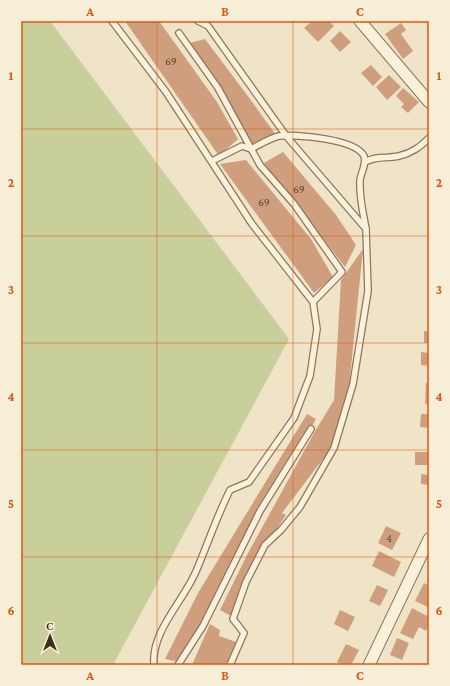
<svg xmlns="http://www.w3.org/2000/svg" width="450" height="686" font-family="'Crimson Pro',serif">
	<style>
		.green { fill: #c9cf9b }
		.building { fill: #cf9f7d }
		.lines { fill: none; stroke-linecap: round; stroke-linejoin: round }
		.service-casing { stroke: #8d765c; stroke-width: 8 }
		.minor-casing { stroke: #8d765c; stroke-width: 13 }
		.service { stroke: #faf1dc; stroke-width: 5.5 }
		.minor { stroke: #faf1dc; stroke-width: 11 }
		.grid { fill: none; stroke: #df570d; stroke-width: 1; stroke-opacity: 0.55 }
		.labels { text-anchor: middle; dominant-baseline: central; stroke-width: 3.5; stroke-linejoin: round; paint-order: stroke }
		.number-label { font-size: 12px; fill: #624a37 }
		.neatline { fill: none; stroke: #df570d; stroke-width: 1.5 }
		.grid-label { font-size: 13px; text-anchor: middle; font-weight: bold; fill: #df570d }
	</style>
	<rect width="100%" height="100%" fill="#f0e4c8"/>
	<polygon class="green" points="21,21 50,21 289,339 113,665 21,665"/>
	<g class="building">
		<polygon points="125,21 159,21 217,102 238,139 219,156"/>
		<polygon points="312,21 329,21 334,26 318,42 304,28"/>
		<polygon points="401,23 406,30 401,34 413,51 403,59 385,34"/>
		<polygon points="340,31 351,42 340,52 330,41"/>
		<polygon points="205,39 253,103 276,135 249,145 186,44"/>
		<polygon points="371,65 382,77 373,86 361,73"/>
		<polygon points="389,75 401,87 387,100 376,87"/>
		<polygon points="403,88 419,102 408,113 401,107 404,104 396,96"/>
		<polygon points="283,152 336,215 356,245 345,267 264,163"/>
		<polygon points="246,160 311,239 333,277 314,293 220,164"/>
		<polygon points="363,249 349,387 332,447 282,513 286,515 260,554 231,616 220,610 247,555 314,433 334,400 341,280"/>
		<rect x="424" y="331" width="5" height="12"/>
		<polygon points="421,352 429,353 429,366 421,365"/>
		<polygon points="426,383 429,383 429,405 425,404"/>
		<polygon points="307,414 316,419 180,662 165,659 198,593"/>
		<polygon points="421,414 429,414 429,428 420,427"/>
		<rect x="415" y="452" width="14" height="13"/>
		<polygon points="421,474 429,475 429,485 421,484"/>
		<polygon points="386,526 401,533 392,550 378,543"/>
		<polygon points="379,551 401,562 394,577 372,566"/>
		<polygon points="424,583 429,586 428,607 415,601"/>
		<polygon points="377,585 388,590 380,606 369,601"/>
		<polygon points="412,608 429,617 429,624 426,631 419,627 413,639 400,633"/>
		<polygon points="340,610 355,617 348,631 334,624"/>
		<polygon points="210,624 220,630 219,636 236,642 226,665 192,665"/>
		<polygon points="397,638 409,643 402,660 390,655"/>
		<polygon points="346,644 359,650 351,665 343,665 337,662"/>
	</g>
	<g class="lines">
		<defs>
			<g id="service">
				<path d="M112,21L166,92L252,224L313,302L317,329L310,376L294,418L249,482L230,490C217,516 208,543 197,569C185,600 151,630 154,665"/>
				<polyline points="198,21 208,26 287,137 366,229 368,291 353,384 334,448 300,507 281,530 265,545 246,582 233,619 244,633 230,665"/>
				<polyline points="179,33 218,88 260,165 294,204 342,272 313,302"/>
				<path d="M212,161L242,146L251,149C259,145 270,138 279,136C296,134 356,139 364,156C367,163 361,173 360,180C359,197 363,212 366,229"/>
				<path d="M365,162C377,155 387,159 399,156C412,153 420,147 429,138"/>
				<polyline points="178,665 203,626 260,511 311,429"/>
			</g>
			<g id="minor">
				<polyline points="360,21 429,102"/>
				<polyline points="369,665 429,539"/>
			</g>
		</defs>
		<use href="#service" class="service-casing"/>
		<use href="#minor" class="minor-casing"/>
		<use href="#service" class="service"/>
		<use href="#minor" class="minor"/>
	</g>
	<path class="grid" d="M157,21V665M293,21V665M21,129H429M21,236H429M21,343H429M21,450H429M21,557H429"/>
	<g class="labels">
		<g class="number-label">
			<text x="171" y="61">69</text>
			<text x="299" y="189">69</text>
			<text x="264" y="202">69</text>
			<text x="389" y="538">4</text>
		</g>
	</g>
	<rect width="450" height="686" fill="none" stroke="#f7eed8" stroke-width="44"/>
	<g transform="translate(50 636)" stroke="#f7eed8" stroke-width="3" paint-order="stroke">
	<path d="M0-3L7 15L0 10L-7 15Z" fill="#3d2e20"/>
	<text y="-6" font-size="11" font-weight="bold" text-anchor="middle" fill="#3d2e20">С</text>
	</g>
	<rect x="22" y="22" width="406" height="642" class="neatline"/>
	<g class="grid-label">
		<text x="90" y="16">A</text>
		<text x="225" y="16">B</text>
		<text x="360" y="16">C</text>
		<text x="11" y="80">1</text>
		<text x="439" y="80">1</text>
		<text x="11" y="187">2</text>
		<text x="439" y="187">2</text>
		<text x="11" y="294">3</text>
		<text x="439" y="294">3</text>
		<text x="11" y="401">4</text>
		<text x="439" y="401">4</text>
		<text x="11" y="508">5</text>
		<text x="439" y="508">5</text>
		<text x="11" y="615">6</text>
		<text x="439" y="615">6</text>
		<text x="90" y="680">A</text>
		<text x="225" y="680">B</text>
		<text x="360" y="680">C</text>
	</g>
</svg>
